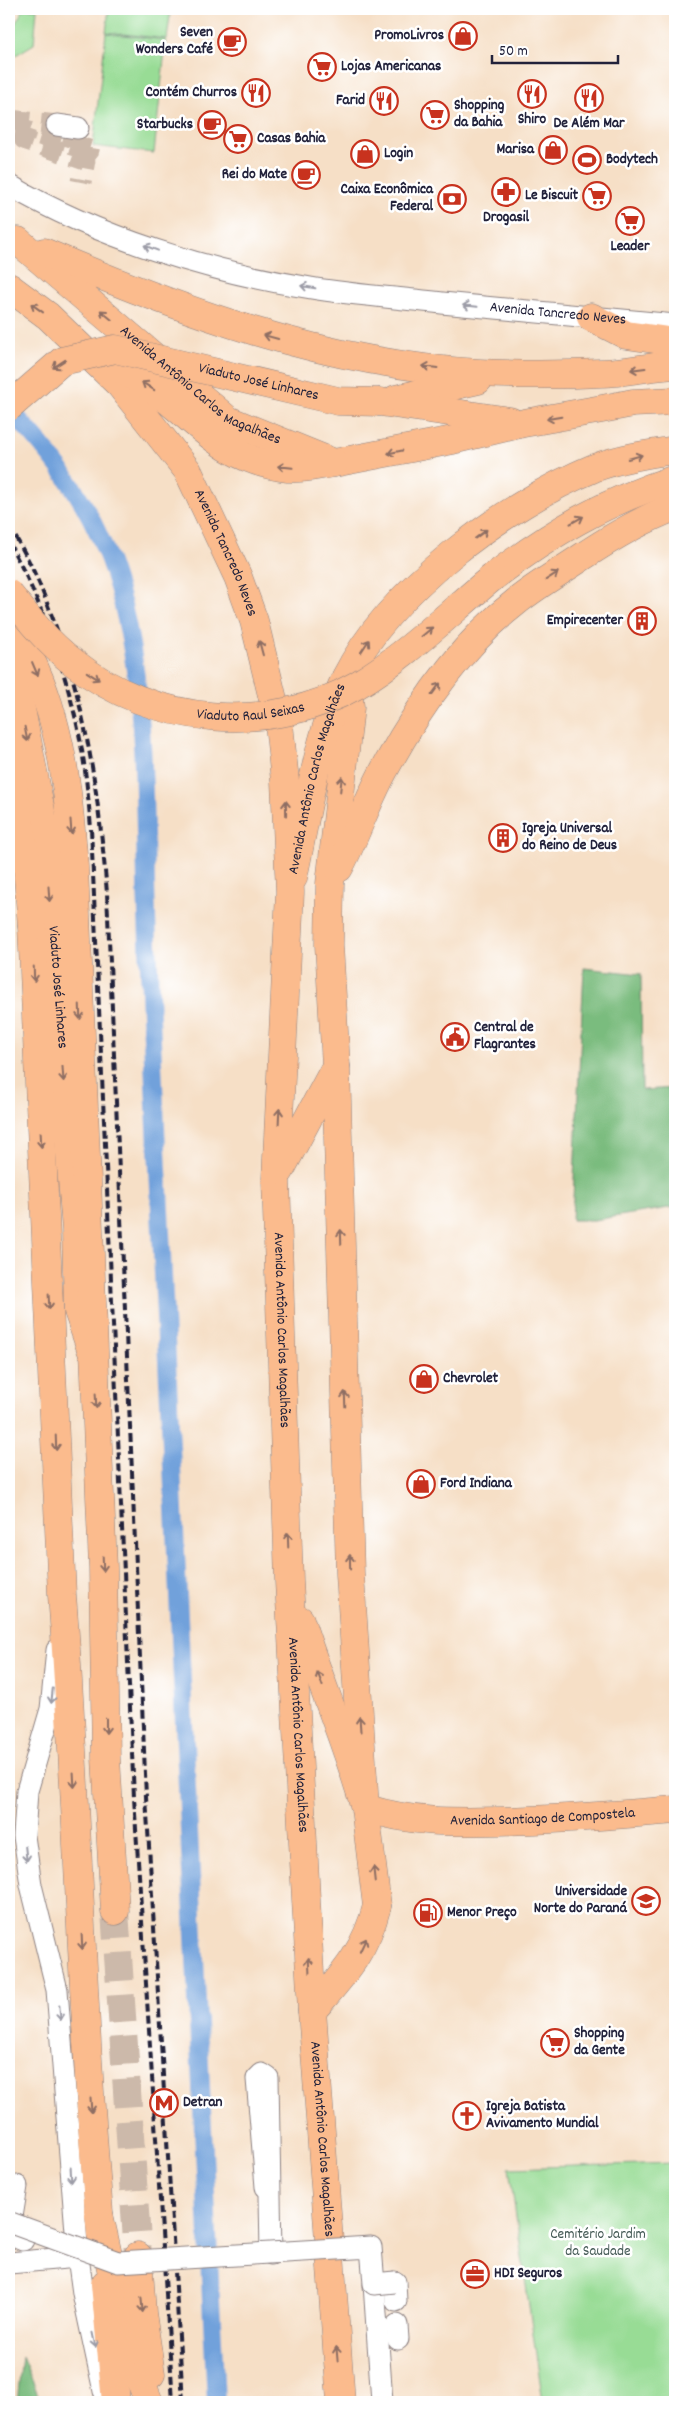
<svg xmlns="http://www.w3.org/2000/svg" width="684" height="2411" font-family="Dekko,sans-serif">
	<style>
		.green { fill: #98dc95; stroke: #5d7f68 }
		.forest { fill: #7abc7e; stroke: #4e6f5c }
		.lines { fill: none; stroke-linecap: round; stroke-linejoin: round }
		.canal { stroke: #71a1db; stroke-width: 18 }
		.minor-tunnel { stroke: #ccb9aa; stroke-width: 21; stroke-dasharray: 21 11; stroke-linecap: butt }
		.highway-tunnel { stroke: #ccb9aa; stroke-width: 28; stroke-dasharray: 28 14; stroke-linecap: butt }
		.minor-casing { stroke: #8c8080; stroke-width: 23 }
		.major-casing { stroke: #8c8080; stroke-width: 29 }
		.highway-casing { stroke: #8c8080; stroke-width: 29 }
		.minor { stroke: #fff; stroke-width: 21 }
		.major { stroke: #fbbb8d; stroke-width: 28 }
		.highway { stroke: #fbbb8d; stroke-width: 28 }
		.rail { stroke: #22223b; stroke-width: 4; stroke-dasharray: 8 4; stroke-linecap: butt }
		.minor-bridge-casing { stroke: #8c8080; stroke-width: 23; stroke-linecap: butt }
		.major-bridge-casing { stroke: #8c8080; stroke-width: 29; stroke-linecap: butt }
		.minor-bridge { stroke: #fff; stroke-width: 21 }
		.major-bridge { stroke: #fbbb8d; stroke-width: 28 }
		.oneway { stroke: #9c9ca7 }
		.oneway2 { stroke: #8e6e64 }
		.labels { text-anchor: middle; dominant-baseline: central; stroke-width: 5; stroke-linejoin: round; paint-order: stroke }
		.poi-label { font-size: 15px; font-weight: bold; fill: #22223b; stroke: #fff; text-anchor: start }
		.street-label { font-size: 15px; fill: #22223b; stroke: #fff }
		.park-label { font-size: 15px; fill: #455a56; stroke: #fff }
	</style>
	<rect width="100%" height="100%" fill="#fff"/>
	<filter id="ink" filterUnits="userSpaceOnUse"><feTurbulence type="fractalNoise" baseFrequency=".02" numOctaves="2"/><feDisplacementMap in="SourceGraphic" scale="10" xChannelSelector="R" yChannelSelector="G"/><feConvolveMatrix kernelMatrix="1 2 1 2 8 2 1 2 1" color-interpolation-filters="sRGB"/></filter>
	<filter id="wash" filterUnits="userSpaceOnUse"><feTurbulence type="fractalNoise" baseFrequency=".0096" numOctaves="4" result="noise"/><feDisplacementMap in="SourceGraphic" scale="20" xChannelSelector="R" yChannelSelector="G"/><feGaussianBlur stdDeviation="1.12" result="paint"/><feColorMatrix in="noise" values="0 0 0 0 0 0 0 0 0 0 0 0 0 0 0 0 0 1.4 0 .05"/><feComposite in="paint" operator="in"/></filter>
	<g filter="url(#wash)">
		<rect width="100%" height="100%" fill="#f6dfc6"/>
		<g class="green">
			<polygon points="24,9 37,9 34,44 9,59 9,34"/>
			<polygon points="109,9 171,9 167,39 106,32"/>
			<polygon points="106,33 166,40 154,153 93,146"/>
			<polygon points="675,2163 675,2402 543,2402 509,2168"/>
		</g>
		<g class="forest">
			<polygon points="584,968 641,974 642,1090 675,1088 675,1207 594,1220 572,1220"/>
			<polygon points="22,2356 41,2402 17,2402"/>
		</g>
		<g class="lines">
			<path class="canal" d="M9,409C71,473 107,531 126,619C145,705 144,796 146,883C149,985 154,1087 159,1189C178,1594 196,1998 216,2402"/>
		</g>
	</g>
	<g filter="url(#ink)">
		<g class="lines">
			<polyline class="minor-tunnel" points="9,120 57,125 56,132 90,143 89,150 26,131 24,139 85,160 81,182"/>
			<polyline class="highway-tunnel" points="115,1911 138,2256"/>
			<defs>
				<g id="minor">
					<polyline points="57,125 78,128"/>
					<path id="s1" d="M9,185C97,237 210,272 311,288C354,295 399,298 442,303C520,311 598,318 675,325"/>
					<polyline points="57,1650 51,1709 27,1791 24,1836 31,1885 57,1990 78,2257 83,2293 104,2391"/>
					<polyline points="266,2187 257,2079 262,2074 268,2078 271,2254"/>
					<polyline points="9,2222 11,2223 17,2186"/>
					<polyline points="9,2234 23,2240"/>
					<polyline points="9,2263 78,2257"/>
					<polyline points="395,2282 396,2301"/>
					<polyline points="374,2284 382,2402"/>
					<polyline points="397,2325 398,2339"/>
				</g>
				<g id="major">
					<path id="s2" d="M18,241L228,420L334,463L453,440L524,423L602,409L633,403L675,401"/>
					<path d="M44,252C184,312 325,364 479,373C519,375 560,375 600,373C625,373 650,366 675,365"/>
					<polyline points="591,317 626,335 675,342"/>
					<polyline points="396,399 478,380"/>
					<polyline points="380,402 510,421"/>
					<path d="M493,577C553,532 603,502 675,479"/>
					<path id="s3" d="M9,670L20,704L45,832L76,1230L78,1311L91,1349"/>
					<polyline points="346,677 350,707 330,884 329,945 336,1066 350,1574 365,1808 377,1906"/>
					<path d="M339,868C357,834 368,798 387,765C420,705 462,644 516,602C537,585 560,572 582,557C612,537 642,519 675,507"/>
					<path id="s4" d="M293,878C307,814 317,736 346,677C389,590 505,505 594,468C620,458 648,454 675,450"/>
					<path d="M32,926L62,1595C79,1808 81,2021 101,2234"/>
					<path id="s5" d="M365,1808C413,1823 451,1822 500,1821C559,1820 617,1815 675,1810"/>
					<polyline points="105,2284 116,2402"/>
				</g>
				<g id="highway">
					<path id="s6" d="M9,287L48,316L120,385L188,471L238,577L254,621L279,724L285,781L290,892L276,1179L289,1581L312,2011L341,2402"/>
					<path d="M110,363C124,371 139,379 152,388C199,422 224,461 288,468C302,470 319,465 334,463"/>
					<path d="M9,628C15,637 24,646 29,656C62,722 69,795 74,867L103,1568L106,1758L115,1911"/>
					<polyline points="9,761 27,865 32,926"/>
					<polyline points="280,1171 336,1066"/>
					<path d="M300,1620C320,1683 347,1744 365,1808"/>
					<path d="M312,2011C342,1976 365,1953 377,1906"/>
					<polyline points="98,2210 130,2354 149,2402"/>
					<polyline points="138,2256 142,2313 151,2374"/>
				</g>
			</defs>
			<use href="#minor" class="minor-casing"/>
			<use href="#major" class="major-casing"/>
			<use href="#highway" class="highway-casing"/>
			<use href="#minor" class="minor"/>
			<use href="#major" class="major"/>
			<use href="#highway" class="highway"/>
			<g class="rail">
				<path d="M9,527C28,555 41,586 53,619C87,707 99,799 107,893L146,1797L183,2402"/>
				<path d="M9,543C41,600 64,666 78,729C85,762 88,795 91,828L134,1798L173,2402"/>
			</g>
			<defs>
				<polyline id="minor-bridge" points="11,2223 118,2262 371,2247 374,2284 395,2282"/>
				<g id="major-bridge">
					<path id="s7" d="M9,407L62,361L115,349L338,401L380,402"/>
					<path id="s8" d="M9,594C28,618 48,643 73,662C152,725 269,736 357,685C406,656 449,613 493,577"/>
				</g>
			</defs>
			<use href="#minor-bridge" class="minor-bridge-casing"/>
			<use href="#major-bridge" class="major-bridge-casing"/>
			<use href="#minor-bridge" class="minor-bridge"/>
			<use href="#major-bridge" class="major-bridge"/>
		</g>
		<defs><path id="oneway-shaft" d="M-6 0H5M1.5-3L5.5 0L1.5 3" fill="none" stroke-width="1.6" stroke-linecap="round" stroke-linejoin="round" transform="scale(1.25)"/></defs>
		<g class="oneway">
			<use href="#oneway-shaft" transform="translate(151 248) rotate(-159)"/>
			<use href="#oneway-shaft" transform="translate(308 287) rotate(-170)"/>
			<use href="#oneway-shaft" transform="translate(470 306) rotate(-174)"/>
			<use href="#oneway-shaft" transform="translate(52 1696) rotate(96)"/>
			<use href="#oneway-shaft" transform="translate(26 1854) rotate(84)"/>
			<use href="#oneway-shaft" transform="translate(60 2013) rotate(85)"/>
			<use href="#oneway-shaft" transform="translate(71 2175) rotate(87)"/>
			<use href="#oneway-shaft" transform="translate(94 2340) rotate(78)"/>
		</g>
		<g class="oneway2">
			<use href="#oneway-shaft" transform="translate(37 308) rotate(-144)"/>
			<use href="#oneway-shaft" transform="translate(106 315) rotate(-140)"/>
			<use href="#oneway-shaft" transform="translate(271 337) rotate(-165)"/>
			<use href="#oneway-shaft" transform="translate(59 364) rotate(147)"/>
			<use href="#oneway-shaft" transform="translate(430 367) rotate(-173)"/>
			<use href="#oneway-shaft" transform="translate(638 369) rotate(173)"/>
			<use href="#oneway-shaft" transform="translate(148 386) rotate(-147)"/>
			<use href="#oneway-shaft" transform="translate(554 418) rotate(170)"/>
			<use href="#oneway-shaft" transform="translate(395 452) rotate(169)"/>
			<use href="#oneway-shaft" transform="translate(635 457) rotate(-15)"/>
			<use href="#oneway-shaft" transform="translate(285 467) rotate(-174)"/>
			<use href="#oneway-shaft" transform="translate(577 520) rotate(-29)"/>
			<use href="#oneway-shaft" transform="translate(481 534) rotate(-37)"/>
			<use href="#oneway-shaft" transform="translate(552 576) rotate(-33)"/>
			<use href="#oneway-shaft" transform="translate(427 632) rotate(-40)"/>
			<use href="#oneway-shaft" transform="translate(365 646) rotate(-57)"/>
			<use href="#oneway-shaft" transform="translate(261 648) rotate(-105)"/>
			<use href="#oneway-shaft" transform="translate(35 669) rotate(67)"/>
			<use href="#oneway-shaft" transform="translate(93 676) rotate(33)"/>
			<use href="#oneway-shaft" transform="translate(436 689) rotate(-54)"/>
			<use href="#oneway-shaft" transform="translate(26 734) rotate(79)"/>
			<use href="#oneway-shaft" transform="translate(341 784) rotate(-84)"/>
			<use href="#oneway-shaft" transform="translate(286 808) rotate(-91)"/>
			<use href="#oneway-shaft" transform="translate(71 827) rotate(86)"/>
			<use href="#oneway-shaft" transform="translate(49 894) rotate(86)"/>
			<use href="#oneway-shaft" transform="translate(34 974) rotate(88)"/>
			<use href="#oneway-shaft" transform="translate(80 1012) rotate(88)"/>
			<use href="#oneway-shaft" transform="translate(63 1074) rotate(86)"/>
			<use href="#oneway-shaft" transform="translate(279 1116) rotate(-87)"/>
			<use href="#oneway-shaft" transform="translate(41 1140) rotate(87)"/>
			<use href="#oneway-shaft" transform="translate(341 1237) rotate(-92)"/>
			<use href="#oneway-shaft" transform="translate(49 1302) rotate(87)"/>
			<use href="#oneway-shaft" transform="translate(345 1399) rotate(-92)"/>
			<use href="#oneway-shaft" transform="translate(96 1401) rotate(87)"/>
			<use href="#oneway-shaft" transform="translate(56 1443) rotate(88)"/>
			<use href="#oneway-shaft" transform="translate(288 1540) rotate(-92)"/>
			<use href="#oneway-shaft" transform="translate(350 1562) rotate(-91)"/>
			<use href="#oneway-shaft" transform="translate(103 1564) rotate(88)"/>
			<use href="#oneway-shaft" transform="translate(320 1679) rotate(-110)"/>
			<use href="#oneway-shaft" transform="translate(360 1724) rotate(-94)"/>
			<use href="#oneway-shaft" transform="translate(106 1726) rotate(90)"/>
			<use href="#oneway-shaft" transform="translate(74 1780) rotate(87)"/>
			<use href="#oneway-shaft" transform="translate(374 1874) rotate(-96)"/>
			<use href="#oneway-shaft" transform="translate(82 1942) rotate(87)"/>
			<use href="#oneway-shaft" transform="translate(363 1945) rotate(-65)"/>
			<use href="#oneway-shaft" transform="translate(309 1965) rotate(-93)"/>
			<use href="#oneway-shaft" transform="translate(91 2105) rotate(86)"/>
			<use href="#oneway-shaft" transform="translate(142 2305) rotate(85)"/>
			<use href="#oneway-shaft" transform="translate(337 2354) rotate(-95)"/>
		</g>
	</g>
	<defs>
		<symbol id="shop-ring" viewBox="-11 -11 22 22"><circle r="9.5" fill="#fff" stroke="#c8321e" stroke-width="1.5"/><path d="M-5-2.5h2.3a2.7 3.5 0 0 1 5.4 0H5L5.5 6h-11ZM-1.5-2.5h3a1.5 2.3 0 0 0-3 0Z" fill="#c8321e"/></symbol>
		<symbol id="cafe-ring" viewBox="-11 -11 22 22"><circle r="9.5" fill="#fff" stroke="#c8321e" stroke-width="1.5"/><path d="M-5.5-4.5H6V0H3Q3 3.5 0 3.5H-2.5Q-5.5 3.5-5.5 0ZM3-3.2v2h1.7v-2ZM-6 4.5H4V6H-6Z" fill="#c8321e"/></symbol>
		<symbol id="supermarket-ring" viewBox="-11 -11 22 22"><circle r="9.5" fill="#fff" stroke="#c8321e" stroke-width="1.5"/><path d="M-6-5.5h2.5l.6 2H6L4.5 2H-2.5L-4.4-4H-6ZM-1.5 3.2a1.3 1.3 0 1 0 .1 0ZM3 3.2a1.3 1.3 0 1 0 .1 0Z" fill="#c8321e"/></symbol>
		<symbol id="restaurant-ring" viewBox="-11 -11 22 22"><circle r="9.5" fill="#fff" stroke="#c8321e" stroke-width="1.5"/><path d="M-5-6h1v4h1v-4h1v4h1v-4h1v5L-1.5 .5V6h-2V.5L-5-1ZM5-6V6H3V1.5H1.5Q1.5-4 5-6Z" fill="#c8321e"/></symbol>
		<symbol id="stadium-ring" viewBox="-11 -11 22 22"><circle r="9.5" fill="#fff" stroke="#c8321e" stroke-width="1.5"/><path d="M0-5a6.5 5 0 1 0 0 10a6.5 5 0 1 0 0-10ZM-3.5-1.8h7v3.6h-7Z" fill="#c8321e"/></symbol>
		<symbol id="pharmacy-ring" viewBox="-11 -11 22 22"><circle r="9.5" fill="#fff" stroke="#c8321e" stroke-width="1.5"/><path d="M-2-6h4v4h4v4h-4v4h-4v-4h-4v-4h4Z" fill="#c8321e"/></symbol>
		<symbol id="bank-ring" viewBox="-11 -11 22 22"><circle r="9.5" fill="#fff" stroke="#c8321e" stroke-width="1.5"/><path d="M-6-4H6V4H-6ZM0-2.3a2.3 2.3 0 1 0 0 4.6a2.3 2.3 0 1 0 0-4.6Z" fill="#c8321e"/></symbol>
		<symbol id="building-ring" viewBox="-11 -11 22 22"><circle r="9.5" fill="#fff" stroke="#c8321e" stroke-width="1.5"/><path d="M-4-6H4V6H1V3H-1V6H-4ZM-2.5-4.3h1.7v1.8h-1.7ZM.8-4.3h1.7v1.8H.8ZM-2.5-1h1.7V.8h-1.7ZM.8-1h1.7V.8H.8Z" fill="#c8321e"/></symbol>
		<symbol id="civic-ring" viewBox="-11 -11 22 22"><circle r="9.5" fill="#fff" stroke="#c8321e" stroke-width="1.5"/><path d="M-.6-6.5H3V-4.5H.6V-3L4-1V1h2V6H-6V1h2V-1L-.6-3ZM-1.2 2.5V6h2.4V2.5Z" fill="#c8321e"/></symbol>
		<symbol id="university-ring" viewBox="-11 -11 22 22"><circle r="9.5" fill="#fff" stroke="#c8321e" stroke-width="1.5"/><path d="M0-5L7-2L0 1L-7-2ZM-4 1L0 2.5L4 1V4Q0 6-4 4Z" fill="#c8321e"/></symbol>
		<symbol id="fuel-ring" viewBox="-11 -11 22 22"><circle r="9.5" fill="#fff" stroke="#c8321e" stroke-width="1.5"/><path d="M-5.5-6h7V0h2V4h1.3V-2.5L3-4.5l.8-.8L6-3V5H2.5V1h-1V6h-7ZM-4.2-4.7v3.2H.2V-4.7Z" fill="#c8321e"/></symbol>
		<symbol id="metro-ring" viewBox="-11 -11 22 22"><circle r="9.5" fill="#fff" stroke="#c8321e" stroke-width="1.5"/><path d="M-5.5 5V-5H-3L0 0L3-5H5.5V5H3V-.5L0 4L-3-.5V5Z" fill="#c8321e"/></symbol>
		<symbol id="church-ring" viewBox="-11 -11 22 22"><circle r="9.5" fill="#fff" stroke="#c8321e" stroke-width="1.5"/><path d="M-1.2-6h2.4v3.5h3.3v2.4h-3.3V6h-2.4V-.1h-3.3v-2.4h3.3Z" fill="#c8321e"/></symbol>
		<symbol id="office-ring" viewBox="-11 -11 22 22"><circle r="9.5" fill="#fff" stroke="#c8321e" stroke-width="1.5"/><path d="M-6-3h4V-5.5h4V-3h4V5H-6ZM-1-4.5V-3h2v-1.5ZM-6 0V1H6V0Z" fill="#c8321e"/></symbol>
	</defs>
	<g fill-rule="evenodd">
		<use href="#shop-ring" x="447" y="20" width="32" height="32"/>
		<use href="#cafe-ring" x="216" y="26" width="32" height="32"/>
		<use href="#supermarket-ring" x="306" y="51" width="32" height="32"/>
		<use href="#restaurant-ring" x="240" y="77" width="32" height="32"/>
		<use href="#restaurant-ring" x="516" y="78" width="32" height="32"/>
		<use href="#restaurant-ring" x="573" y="82" width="32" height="32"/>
		<use href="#restaurant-ring" x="368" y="85" width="32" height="32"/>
		<use href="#supermarket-ring" x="419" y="99" width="32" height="32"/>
		<use href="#cafe-ring" x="196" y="109" width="32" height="32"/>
		<use href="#supermarket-ring" x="222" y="123" width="32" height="32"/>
		<use href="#shop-ring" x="537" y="134" width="32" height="32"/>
		<use href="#shop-ring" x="349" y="138" width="32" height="32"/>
		<use href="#stadium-ring" x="571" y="144" width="32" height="32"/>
		<use href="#cafe-ring" x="290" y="159" width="32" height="32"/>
		<use href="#pharmacy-ring" x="490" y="176" width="32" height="32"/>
		<use href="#supermarket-ring" x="581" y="180" width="32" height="32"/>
		<use href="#bank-ring" x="436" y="183" width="32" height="32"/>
		<use href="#supermarket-ring" x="614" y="205" width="32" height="32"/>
		<use href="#building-ring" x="626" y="605" width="32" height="32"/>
		<use href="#building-ring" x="487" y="822" width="32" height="32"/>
		<use href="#civic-ring" x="439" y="1021" width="32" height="32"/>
		<use href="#shop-ring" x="408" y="1363" width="32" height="32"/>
		<use href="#shop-ring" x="405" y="1468" width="32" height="32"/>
		<use href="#university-ring" x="630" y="1885" width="32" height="32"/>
		<use href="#fuel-ring" x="412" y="1897" width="32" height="32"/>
		<use href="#supermarket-ring" x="539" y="2027" width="32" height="32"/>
		<use href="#metro-ring" x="148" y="2087" width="32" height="32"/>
		<use href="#church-ring" x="451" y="2100" width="32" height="32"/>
		<use href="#office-ring" x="459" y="2258" width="32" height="32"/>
	</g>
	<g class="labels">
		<g class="poi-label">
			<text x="213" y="33" text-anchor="end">Seven<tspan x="213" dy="17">Wonders Café</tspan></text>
			<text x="444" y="36" text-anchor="end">PromoLivros</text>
			<text x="341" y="67">Lojas Americanas</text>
			<text x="237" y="93" text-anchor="end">Contém Churros</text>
			<text x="365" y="101" text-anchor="end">Farid</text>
			<text x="454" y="106">Shopping<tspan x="454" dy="17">da Bahia</tspan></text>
			<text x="532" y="120" text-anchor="middle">Shiro</text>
			<text x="589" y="124" text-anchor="middle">De Além Mar</text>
			<text x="193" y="125" text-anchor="end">Starbucks</text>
			<text x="257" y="139">Casas Bahia</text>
			<text x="534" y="150" text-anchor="end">Marisa</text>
			<text x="384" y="154">Login</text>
			<text x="606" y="160">Bodytech</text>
			<text x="287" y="175" text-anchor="end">Rei do Mate</text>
			<text x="433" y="190" text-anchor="end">Caixa Econômica<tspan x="433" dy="17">Federal</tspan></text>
			<text x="578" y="196" text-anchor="end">Le Biscuit</text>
			<text x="506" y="218" text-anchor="middle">Drogasil</text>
			<text x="630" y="247" text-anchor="middle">Leader</text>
			<text x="623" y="621" text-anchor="end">Empirecenter</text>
			<text x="522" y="829">Igreja Universal<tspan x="522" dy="17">do Reino de Deus</tspan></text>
			<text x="474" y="1028">Central de<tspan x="474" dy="17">Flagrantes</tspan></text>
			<text x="443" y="1379">Chevrolet</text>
			<text x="440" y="1484">Ford Indiana</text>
			<text x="627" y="1892" text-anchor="end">Universidade<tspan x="627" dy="17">Norte do Paraná</tspan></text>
			<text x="447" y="1913">Menor Preço</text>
			<text x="574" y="2034">Shopping<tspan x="574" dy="17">da Gente</tspan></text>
			<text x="183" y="2103">Detran</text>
			<text x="486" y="2107">Igreja Batista<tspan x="486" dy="17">Avivamento Mundial</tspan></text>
			<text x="494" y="2274">HDI Seguros</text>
		</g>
		<g class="street-label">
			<text stroke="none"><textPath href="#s1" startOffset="569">Avenida Tancredo Neves</textPath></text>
			<text stroke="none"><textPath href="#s7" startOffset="272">Viaduto José Linhares</textPath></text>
			<text stroke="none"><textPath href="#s2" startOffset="234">Avenida Antônio Carlos Magalhães</textPath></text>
			<text stroke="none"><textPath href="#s6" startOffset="348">Avenida Tancredo Neves</textPath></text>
			<text stroke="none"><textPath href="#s8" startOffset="284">Viaduto Raul Seixas</textPath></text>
			<text stroke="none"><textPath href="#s4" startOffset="102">Avenida Antônio Carlos Magalhães</textPath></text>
			<text stroke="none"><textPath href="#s3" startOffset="322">Viaduto José Linhares</textPath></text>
			<text stroke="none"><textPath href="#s6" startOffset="1135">Avenida Antônio Carlos Magalhães</textPath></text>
			<text stroke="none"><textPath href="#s6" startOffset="1540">Avenida Antônio Carlos Magalhães</textPath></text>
			<text stroke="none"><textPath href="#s5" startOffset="179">Avenida Santiago de Compostela</textPath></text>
			<text stroke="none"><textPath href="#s6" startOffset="1945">Avenida Antônio Carlos Magalhães</textPath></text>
		</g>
		<g class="park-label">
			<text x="598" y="2235">Cemitério Jardim<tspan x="598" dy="17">da Saudade</tspan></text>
		</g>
	</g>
	<rect width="684" height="2411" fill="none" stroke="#fff" stroke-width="30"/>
	<path d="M492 55v8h126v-8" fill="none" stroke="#22223b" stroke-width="2.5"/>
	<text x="499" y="55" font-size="15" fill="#22223b" stroke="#ffffff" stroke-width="4" paint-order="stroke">50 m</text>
</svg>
